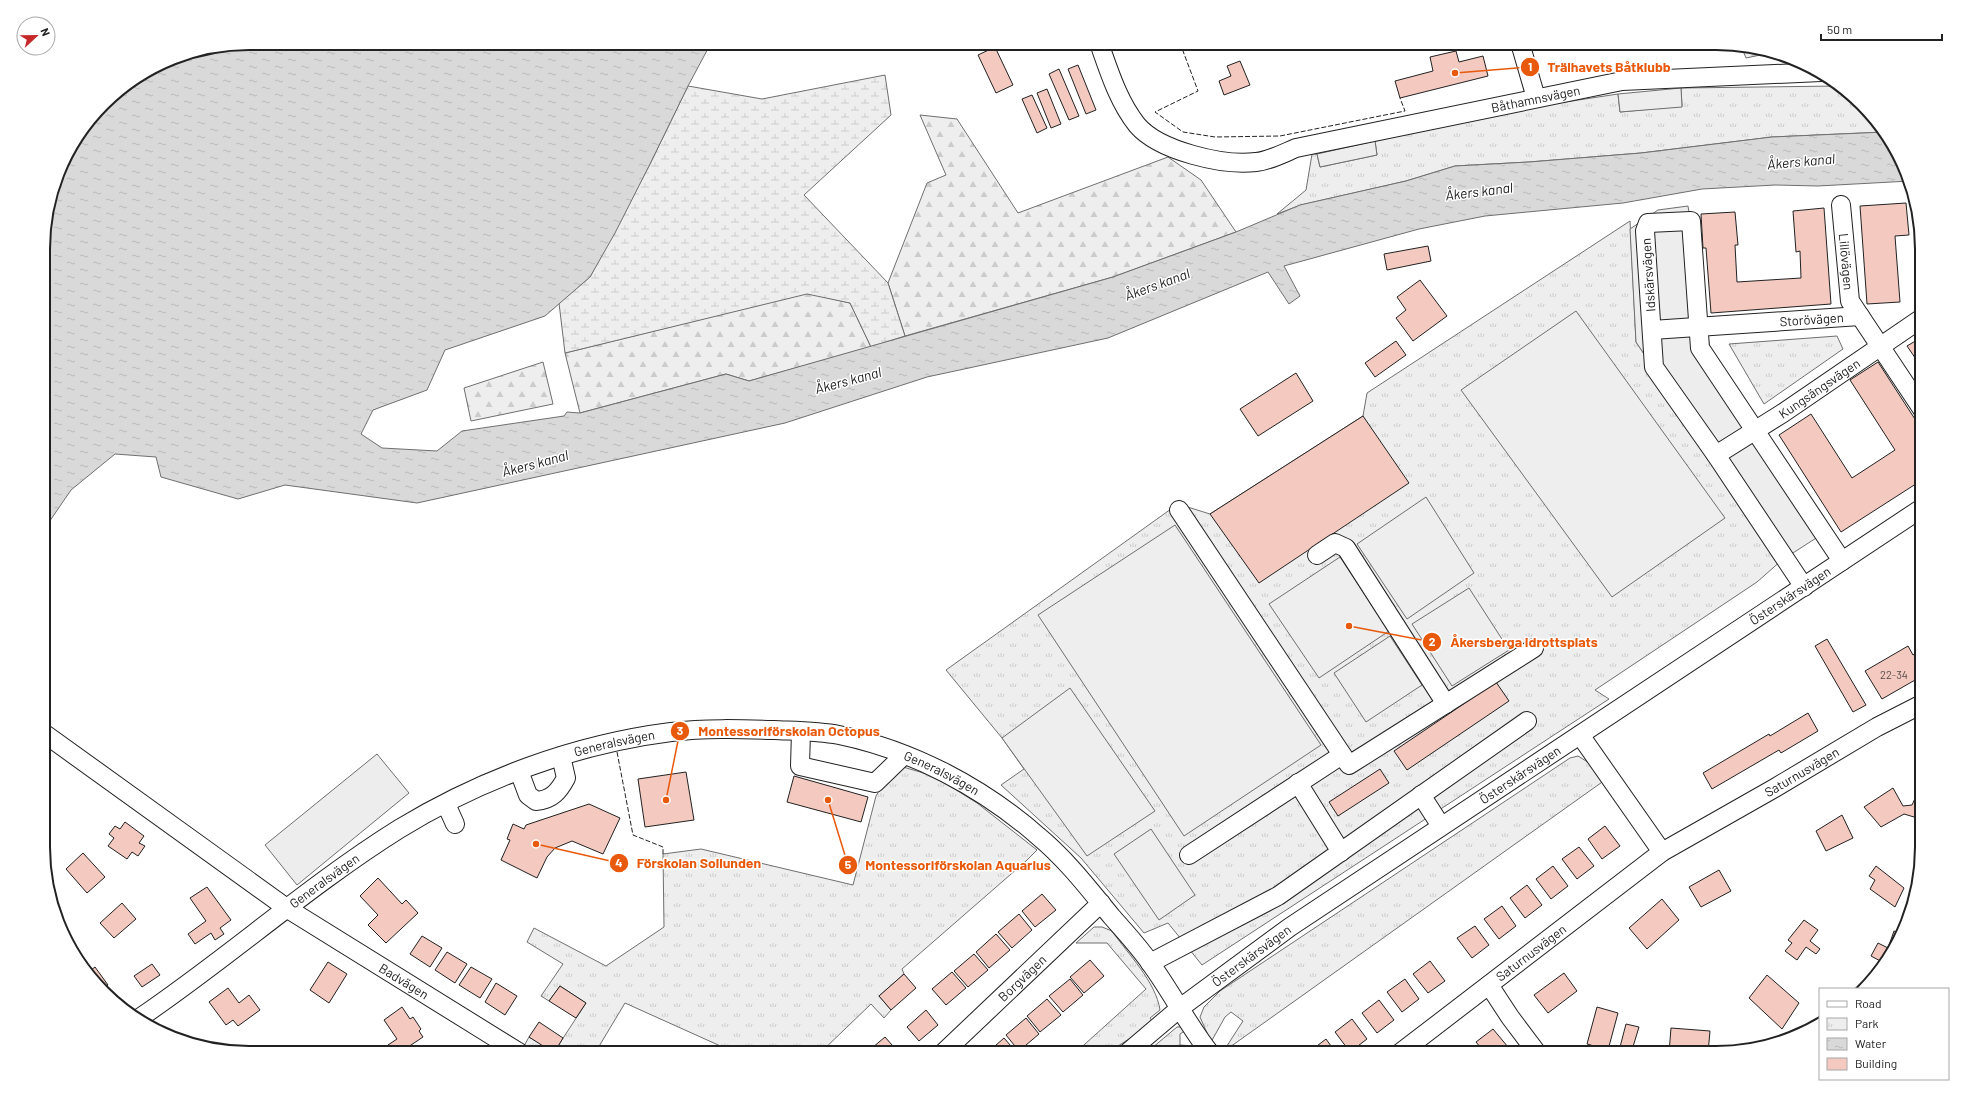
<svg xmlns="http://www.w3.org/2000/svg" width="1965" height="1096" font-family="Barlow,sans-serif">
	<style>
		.forest { fill: url(#forest-firs); stroke: #6f6f6f }
		.wetland { fill: url(#wetland-marsh); stroke: #6f6f6f }
		.park { fill: url(#park-tufts); stroke: #6f6f6f }
		.garden { fill: #eee; stroke: #6f6f6f }
		.parking { fill: #ededed; stroke: #6f6f6f }
		.water { fill: url(#water-ripples); stroke: #6f6f6f }
		.building { fill: #f3c9c0; stroke: #222 }
		.lines { fill: none; stroke-linecap: round; stroke-linejoin: round }
		.minor-casing { stroke: #222; stroke-width: 20 }
		.minor { stroke: #fff; stroke-width: 18 }
		.fence { stroke: #222; stroke-width: 1; stroke-dasharray: 5 2; stroke-linecap: butt }
		.labels { text-anchor: middle; dominant-baseline: central; stroke-width: 3; stroke-linejoin: round; paint-order: stroke }
		.number-label { font-size: 11px; fill: #564c4a }
		.street-label { font-size: 13px; fill: #222; stroke: #fff }
		.water-label { font-size: 14px; font-style: italic; fill: #222; stroke: #fff }
		.rim { fill: none; stroke: #222; stroke-width: 2 }
		.leader { fill: none; stroke: #e8590c; stroke-width: 1.5 }
		.callout-dot { fill: #e8590c; stroke: #fff; stroke-width: 1.5 }
		.mark-label { font-size: 12px; text-anchor: middle; font-weight: bold; fill: #fff }
		.callout-label { font-size: 14px; text-anchor: middle; font-weight: bold; fill: #e8590c; stroke: #fff; stroke-width: 3; stroke-linejoin: round; paint-order: stroke }
	</style>
	<defs>
		<pattern id="forest-firs" width="22" height="20" patternUnits="userSpaceOnUse"><rect width="22" height="20" fill="#eee"/><path d="M5 1l3.5 6h-7zM16 11l3.5 6h-7z" fill="#ccc"/></pattern>
		<pattern id="wetland-marsh" width="20" height="14" patternUnits="userSpaceOnUse"><rect width="20" height="14" fill="#eee"/><path d="M1 5h8M5 5V1M11 12h8M15 12V8" fill="none" stroke="#ccc"/></pattern>
		<pattern id="park-tufts" width="24" height="20" patternUnits="userSpaceOnUse"><rect width="24" height="20" fill="#eee"/><path d="M3 7l-1-3M5 7V3M7 7l1-3M15 17l-1-3M17 17v-4M19 17l1-3" fill="none" stroke="#ccc"/></pattern>
		<pattern id="water-ripples" width="26" height="14" patternUnits="userSpaceOnUse"><rect width="26" height="14" fill="#d9d9d9"/><path d="M2 4q2-2 4 0t4 0M15 11q2-2 4 0t4 0" fill="none" stroke="#bababa"/></pattern>
	</defs>
	<rect width="100%" height="100%" fill="#fff"/>
	<g class="forest">
		<polygon points="1741,46 1775,52 1746,58"/>
		<polygon points="920,115 957,119 1018,213 1168,157 1201,180 1236,232 1113,277 905,336 888,283 927,183 946,175"/>
		<polygon points="807,293 850,303 871,347 749,381 726,374 580,413 565,353"/>
		<polygon points="543,362 553,404 471,421 464,388"/>
	</g>
	<polygon class="wetland" points="885,75 891,115 804,195 888,283 905,336 871,347 850,303 807,294 565,353 559,303 590,277 650,164 688,86 762,99"/>
	<g class="park">
		<polygon points="1839,86 1861,103 1885,132 1772,137 1641,153 1529,162 1455,166 1406,181 1301,205 1277,214 1306,190 1312,154 1317,154 1320,167 1377,155 1375,141 1499,112 1618,94 1620,112 1682,106 1681,88"/>
		<polygon points="1630,221 1636,342 1782,560 1757,582 1595,690 1609,699 1202,965 1168,923 1144,933 1081,858 1001,785 1024,769 1002,738 946,670 1178,504 1210,514 1363,416 1367,393"/>
		<polygon points="1837,336 1843,349 1764,404 1729,344"/>
		<polygon points="1578,756 1594,766 1605,780 1223,1052 1243,1021 1231,1012 1225,1017 1211,1042 1200,1017 1204,1007 1220,991 1570,758"/>
		<polygon points="903,767 934,776 977,803 1037,850 1026,861 902,969 904,974 879,996 891,1010 884,1018 871,1004 820,1053 736,1053 625,1003 595,1053 537,1053 524,1046 529,1037 554,1052 586,1003 560,986 549,1001 541,996 563,964 527,942 534,928 606,966 664,927 663,854 701,849 853,885 876,796 888,776"/>
		<path d="M1094,927H1102L1112,931C1128,954 1156,982 1160,1010L1150,1018L1154,1023L1107,1053H1075L1146,989L1107,943H1076Z"/>
		<polygon points="1177,1027 1184,1027 1186,1030 1180,1034 1180,1045 1194,1046 1199,1053 1146,1053"/>
	</g>
	<g class="garden">
		<polygon points="1576,311 1725,518 1612,597 1461,390"/>
		<polygon points="1426,497 1474,573 1407,619 1357,544"/>
		<polygon points="1175,525 1321,745 1184,836 1038,615"/>
		<polygon points="1340,557 1389,631 1319,678 1269,604"/>
		<polygon points="1469,588 1509,650 1452,686 1412,624"/>
		<polygon points="1390,636 1422,685 1366,722 1334,673"/>
		<polygon points="1070,688 1155,811 1087,856 1002,738"/>
		<polygon points="1151,829 1195,895 1159,920 1114,854"/>
	</g>
	<g class="parking">
		<polygon points="1681,88 1682,107 1620,112 1618,94"/>
		<polygon points="1375,141 1377,155 1320,167 1317,154"/>
		<polygon points="1688,206 1712,363 1824,533 1782,560 1636,342 1630,229 1658,210"/>
		<polygon points="377,754 409,793 297,885 265,845"/>
	</g>
	<polygon class="water" points="249,43 711,43 688,86 650,164 615,233 590,277 545,316 445,350 427,390 373,410 361,434 382,448 437,451 462,431 564,416 567,412 580,413 726,374 749,381 1113,277 1236,232 1300,205 1406,181 1455,166 1529,162 1641,153 1772,137 1885,132 1910,181 1818,186 1775,185 1702,189 1623,203 1485,216 1419,229 1284,266 1300,296 1289,304 1268,272 1108,338 927,377 785,423 417,503 285,485 238,499 161,477 156,457 115,454 71,490 45,528 45,223 64,158 113,94 170,59"/>
	<g class="building">
		<polygon points="995,47 1013,85 996,93 978,55"/>
		<polygon points="1456,51 1459,62 1483,56 1488,76 1400,98 1395,81 1433,71 1430,57"/>
		<polygon points="1240,61 1250,85 1224,95 1219,81 1231,76 1227,66"/>
		<polygon points="1078,65 1096,110 1086,114 1068,69"/>
		<polygon points="1059,69 1079,116 1069,120 1049,74"/>
		<polygon points="1047,89 1061,124 1051,128 1037,93"/>
		<polygon points="1032,95 1047,128 1037,133 1022,99"/>
		<polygon points="1906,203 1909,235 1895,236 1900,302 1867,304 1860,206"/>
		<polygon points="1824,208 1831,304 1711,313 1706,248 1703,248 1701,214 1735,212 1738,245 1735,245 1737,282 1801,278 1800,251 1796,252 1793,211"/>
		<polygon points="1428,246 1431,261 1387,270 1384,254"/>
		<polygon points="1420,280 1447,316 1413,341 1396,318 1406,310 1397,297"/>
		<polygon points="1922,337 1922,368 1907,346"/>
		<polygon points="1396,341 1406,355 1375,377 1365,363"/>
		<polygon points="1878,362 1922,430 1922,480 1841,532 1779,435 1811,414 1852,478 1895,450 1850,380"/>
		<polygon points="1296,373 1313,401 1258,436 1240,409"/>
		<polygon points="1363,416 1409,483 1259,583 1210,514"/>
		<polygon points="1827,639 1866,705 1853,712 1815,646"/>
		<polygon points="1908,646 1913,655 1922,650 1922,676 1882,699 1865,671"/>
		<polygon points="1496,682 1509,701 1407,770 1394,751"/>
		<polygon points="1808,713 1818,731 1781,753 1779,750 1712,789 1703,773 1769,734 1770,736"/>
		<polygon points="1380,769 1389,783 1338,816 1329,802"/>
		<polygon points="686,772 694,820 645,827 638,779"/>
		<polygon points="794,776 868,797 861,822 787,802"/>
		<polygon points="1893,788 1903,806 1912,805 1919,790 1922,791 1922,804 1914,817 1904,814 1881,827 1864,807"/>
		<polygon points="589,804 620,818 603,854 572,841 555,848 547,857 537,878 501,860 510,840 507,839 513,824 524,829 526,825"/>
		<polygon points="1842,815 1853,838 1826,851 1816,831"/>
		<polygon points="125,822 144,836 139,843 145,846 138,856 132,852 127,859 108,846 114,838 109,834 115,826 120,829"/>
		<polygon points="1605,826 1620,846 1602,859 1588,839"/>
		<polygon points="1579,847 1594,866 1577,879 1562,859"/>
		<polygon points="83,853 105,877 87,893 66,869"/>
		<polygon points="1553,866 1568,886 1551,899 1536,879"/>
		<polygon points="1876,866 1904,888 1895,907 1870,889 1875,880 1869,876"/>
		<polygon points="1719,870 1731,891 1701,907 1689,887"/>
		<polygon points="378,878 402,904 406,900 418,913 386,943 368,925 378,915 360,896"/>
		<polygon points="1527,885 1542,905 1525,918 1510,898"/>
		<polygon points="207,887 231,920 220,928 224,934 215,940 211,933 195,944 188,934 206,921 190,898"/>
		<polygon points="1916,891 1915,900 1913,905 1909,902"/>
		<polygon points="1042,894 1056,910 1035,927 1022,911"/>
		<polygon points="1662,899 1679,920 1647,949 1629,928"/>
		<polygon points="122,903 136,919 114,938 100,923"/>
		<polygon points="1502,906 1516,926 1499,939 1484,919"/>
		<polygon points="1019,914 1032,930 1012,948 998,932"/>
		<polygon points="1804,920 1818,930 1810,941 1820,949 1816,954 1806,947 1797,960 1785,951 1792,943 1788,940"/>
		<polygon points="1475,926 1489,945 1472,958 1457,938"/>
		<polygon points="1894,931 1901,934 1894,950 1884,963 1871,956 1878,943 1888,948"/>
		<polygon points="996,934 1010,950 989,968 976,952"/>
		<polygon points="422,936 442,948 430,967 410,954"/>
		<polygon points="447,952 467,964 455,983 435,970"/>
		<polygon points="974,954 988,970 968,987 954,971"/>
		<polygon points="1090,960 1104,976 1084,993 1070,977"/>
		<polygon points="1430,961 1445,981 1428,993 1413,974"/>
		<polygon points="328,962 347,974 329,1003 310,990"/>
		<polygon points="152,964 160,975 142,987 134,976"/>
		<polygon points="95,967 108,985 101,990 87,973"/>
		<polygon points="471,967 492,979 480,998 459,985"/>
		<polygon points="952,972 966,988 946,1005 932,989"/>
		<polygon points="1564,973 1577,991 1548,1013 1534,995"/>
		<polygon points="904,974 916,988 891,1010 879,996"/>
		<polygon points="1767,975 1799,1003 1782,1029 1749,998"/>
		<polygon points="1070,979 1083,995 1063,1012 1049,996"/>
		<polygon points="1405,979 1419,999 1402,1012 1387,992"/>
		<polygon points="496,983 517,996 505,1015 485,1002"/>
		<polygon points="560,986 586,1003 576,1018 549,1001"/>
		<polygon points="228,988 239,1003 249,995 260,1010 238,1026 233,1020 226,1025 209,1002"/>
		<polygon points="1047,999 1061,1015 1040,1032 1027,1016"/>
		<polygon points="1379,1000 1394,1020 1377,1033 1362,1013"/>
		<polygon points="402,1007 410,1019 413,1017 421,1029 419,1031 423,1037 399,1053 394,1053 388,1045 397,1039 384,1020"/>
		<polygon points="1597,1007 1618,1013 1608,1050 1587,1044"/>
		<polygon points="926,1010 938,1025 919,1041 907,1027"/>
		<polygon points="1026,1018 1039,1034 1019,1051 1006,1035"/>
		<polygon points="1352,1019 1367,1039 1350,1052 1335,1032"/>
		<polygon points="539,1022 563,1038 554,1053 529,1037"/>
		<polygon points="1626,1024 1639,1027 1632,1050 1620,1047"/>
		<polygon points="1671,1028 1710,1031 1708,1053 1669,1053"/>
		<polygon points="1493,1029 1513,1053 1485,1053 1476,1042"/>
		<polygon points="885,1037 899,1053 866,1053"/>
		<polygon points="1004,1038 1017,1053 987,1053"/>
		<polygon points="1326,1039 1336,1053 1309,1053 1309,1052"/>
	</g>
	<g class="lines">
		<defs>
			<g id="minor">
				<path id="s1" d="M1099,43C1109,71 1118,101 1137,125C1159,151 1223,166 1256,162C1269,161 1284,153 1296,148L1622,81L1821,72"/>
				<polyline points="1520,43 1536,98"/>
				<path id="s2" d="M1841,205L1850,301L1922,409"/>
				<path id="s3" d="M1652,330L1860,316"/>
				<path id="s4" d="M1716,455L1783,413L1922,318"/>
				<polyline points="1179,510 1349,765 1534,648"/>
				<polyline points="1317,555 1335,543 1346,548 1446,704"/>
				<polyline points="1804,587 1716,455 1654,367 1645,231 1648,223 1691,221 1700,348 1842,561"/>
				<polyline points="801,732 800,766 875,783 904,755"/>
				<path id="s5" d="M45,734L288,909L520,1053"/>
				<path d="M519,771L528,795L536,801C552,800 559,791 566,778L561,756"/>
				<polyline points="1298,783 1341,852"/>
				<polyline points="1421,795 1441,826"/>
				<polyline points="446,804 455,824"/>
				<path id="s6" d="M1662,852L1773,789L1877,727L1922,704"/>
				<polyline points="1189,855 1342,755"/>
				<polyline points="1150,963 1278,896 1527,721"/>
				<polyline points="1489,985 1510,1017 1537,1053"/>
				<path id="s7" d="M138,1019C227,959 308,886 399,829C481,779 576,744 671,732C705,728 740,729 774,730C795,731 818,731 839,735C912,750 982,787 1038,836C1066,859 1089,889 1112,917C1126,933 1141,949 1153,967C1173,995 1188,1025 1210,1053"/>
				<path id="s8" d="M943,1053L1101,903"/>
				<path id="s9" d="M1127,1053L1180,1008L1290,927L1922,508"/>
				<path id="s10" d="M1400,1053L1662,852L1580,735"/>
			</g>
		</defs>
		<use href="#minor" class="minor-casing"/>
		<use href="#minor" class="minor"/>
		<g class="fence">
			<polyline points="1180,43 1198,91 1155,112 1183,132 1215,137 1280,136 1405,111 1400,98"/>
			<polyline points="617,752 633,835 663,847 663,854"/>
		</g>
	</g>
	<g class="labels">
		<g class="number-label">
			<text x="1894" y="674">22-34</text>
		</g>
		<g class="street-label">
			<text stroke="none"><textPath href="#s1" startOffset="506">Båthamnsvägen</textPath></text>
			<text stroke="none"><textPath href="#s2" startOffset="57">Lillövägen</textPath></text>
			<text transform="translate(1648 275) rotate(-94)">Idskärsvägen</text>
			<text stroke="none"><textPath href="#s3" startOffset="160">Storövägen</textPath></text>
			<text stroke="none"><textPath href="#s4" startOffset="123">Kungsängsvägen</textPath></text>
			<text stroke="none"><textPath href="#s9" startOffset="806">Österskärsvägen</textPath></text>
			<text stroke="none"><textPath href="#s7" startOffset="556">Generalsvägen</textPath></text>
			<text stroke="none"><textPath href="#s6" startOffset="161">Saturnusvägen</textPath></text>
			<text stroke="none"><textPath href="#s7" startOffset="892">Generalsvägen</textPath></text>
			<text stroke="none"><textPath href="#s9" startOffset="482">Österskärsvägen</textPath></text>
			<text stroke="none"><textPath href="#s7" startOffset="232">Generalsvägen</textPath></text>
			<text stroke="none"><textPath href="#s10" startOffset="165">Saturnusvägen</textPath></text>
			<text stroke="none"><textPath href="#s9" startOffset="158">Österskärsvägen</textPath></text>
			<text stroke="none"><textPath href="#s8" startOffset="109">Borgvägen</textPath></text>
			<text stroke="none"><textPath href="#s5" startOffset="436">Badvägen</textPath></text>
		</g>
		<g class="water-label">
			<text transform="translate(1801 161) rotate(-5)">Åkers kanal</text>
			<text transform="translate(1479 191) rotate(-7)">Åkers kanal</text>
			<text transform="translate(1157 284) rotate(-20)">Åkers kanal</text>
			<text transform="translate(848 380) rotate(-15)">Åkers kanal</text>
			<text transform="translate(535 463) rotate(-15)">Åkers kanal</text>
		</g>
	</g>
	<path d="M0 0H1965V1096H0ZM249 50H1716A199 199 0 0 1 1915 249V847A199 199 0 0 1 1716 1046H249A199 199 0 0 1 50 847V249A199 199 0 0 1 249 50Z" fill="#fff" fill-rule="evenodd"/>
	<path class="rim" d="M249 50H1716A199 199 0 0 1 1915 249V847A199 199 0 0 1 1716 1046H249A199 199 0 0 1 50 847V249A199 199 0 0 1 249 50Z"/>
	<path class="leader" d="M1455 73L1530 67M1349 626L1432 642M666 800L680 731M536 844L619 863M828 800L848 865"/>
	<g class="callout-dot">
		<circle cx="1455" cy="73" r="4"/>
		<circle cx="1349" cy="626" r="4"/>
		<circle cx="666" cy="800" r="4"/>
		<circle cx="536" cy="844" r="4"/>
		<circle cx="828" cy="800" r="4"/>
		<circle cx="1530" cy="67" r="10"/>
		<circle cx="1432" cy="642" r="10"/>
		<circle cx="680" cy="731" r="10"/>
		<circle cx="619" cy="863" r="10"/>
		<circle cx="848" cy="865" r="10"/>
	</g>
	<g class="mark-label">
		<text x="1530" y="71">1</text>
		<text x="1432" y="646">2</text>
		<text x="680" y="735">3</text>
		<text x="619" y="867">4</text>
		<text x="848" y="869">5</text>
	</g>
	<g class="callout-label">
		<text x="1609" y="72">Trälhavets Båtklubb</text>
		<text x="1524" y="647">Åkersberga Idrottsplats</text>
		<text x="789" y="736">Montessoriförskolan Octopus</text>
		<text x="699" y="868">Förskolan Sollunden</text>
		<text x="958" y="870">Montessoriförskolan Aquarius</text>
	</g>
	<rect x="1819" y="988" width="130" height="92" fill="#ffffff" stroke="#a7a7a7"/>
	<rect x="1827" y="1001" width="20" height="6" fill="#ffffff" stroke="#a7a7a7"/>
	<text x="1855" y="1008" font-size="12" fill="#222222">Road</text>
	<rect x="1827" y="1018" width="20" height="12" fill="url(#park-tufts)" stroke="#a7a7a7"/>
	<text x="1855" y="1028" font-size="12" fill="#222222">Park</text>
	<rect x="1827" y="1038" width="20" height="12" fill="url(#water-ripples)" stroke="#a7a7a7"/>
	<text x="1855" y="1048" font-size="12" fill="#222222">Water</text>
	<rect x="1827" y="1058" width="20" height="12" fill="#f3c9c0" stroke="#a7a7a7"/>
	<text x="1855" y="1068" font-size="12" fill="#222222">Building</text>
	<g transform="translate(36 36) rotate(68)"><circle r="19" fill="#ffffff" stroke="#a7a7a7"/>
	<path d="M0-3L7 15L0 10L-7 15Z" fill="#c62828"/>
	<text y="-6" font-size="11" font-weight="bold" text-anchor="middle" fill="#222222">N</text>
	</g>
	<path d="M1821 34v6h121v-6" fill="none" stroke="#222222" stroke-width="2"/>
	<text x="1827" y="34" font-size="12" fill="#222222" stroke="#ffffff" stroke-width="3" paint-order="stroke">50 m</text>
</svg>
